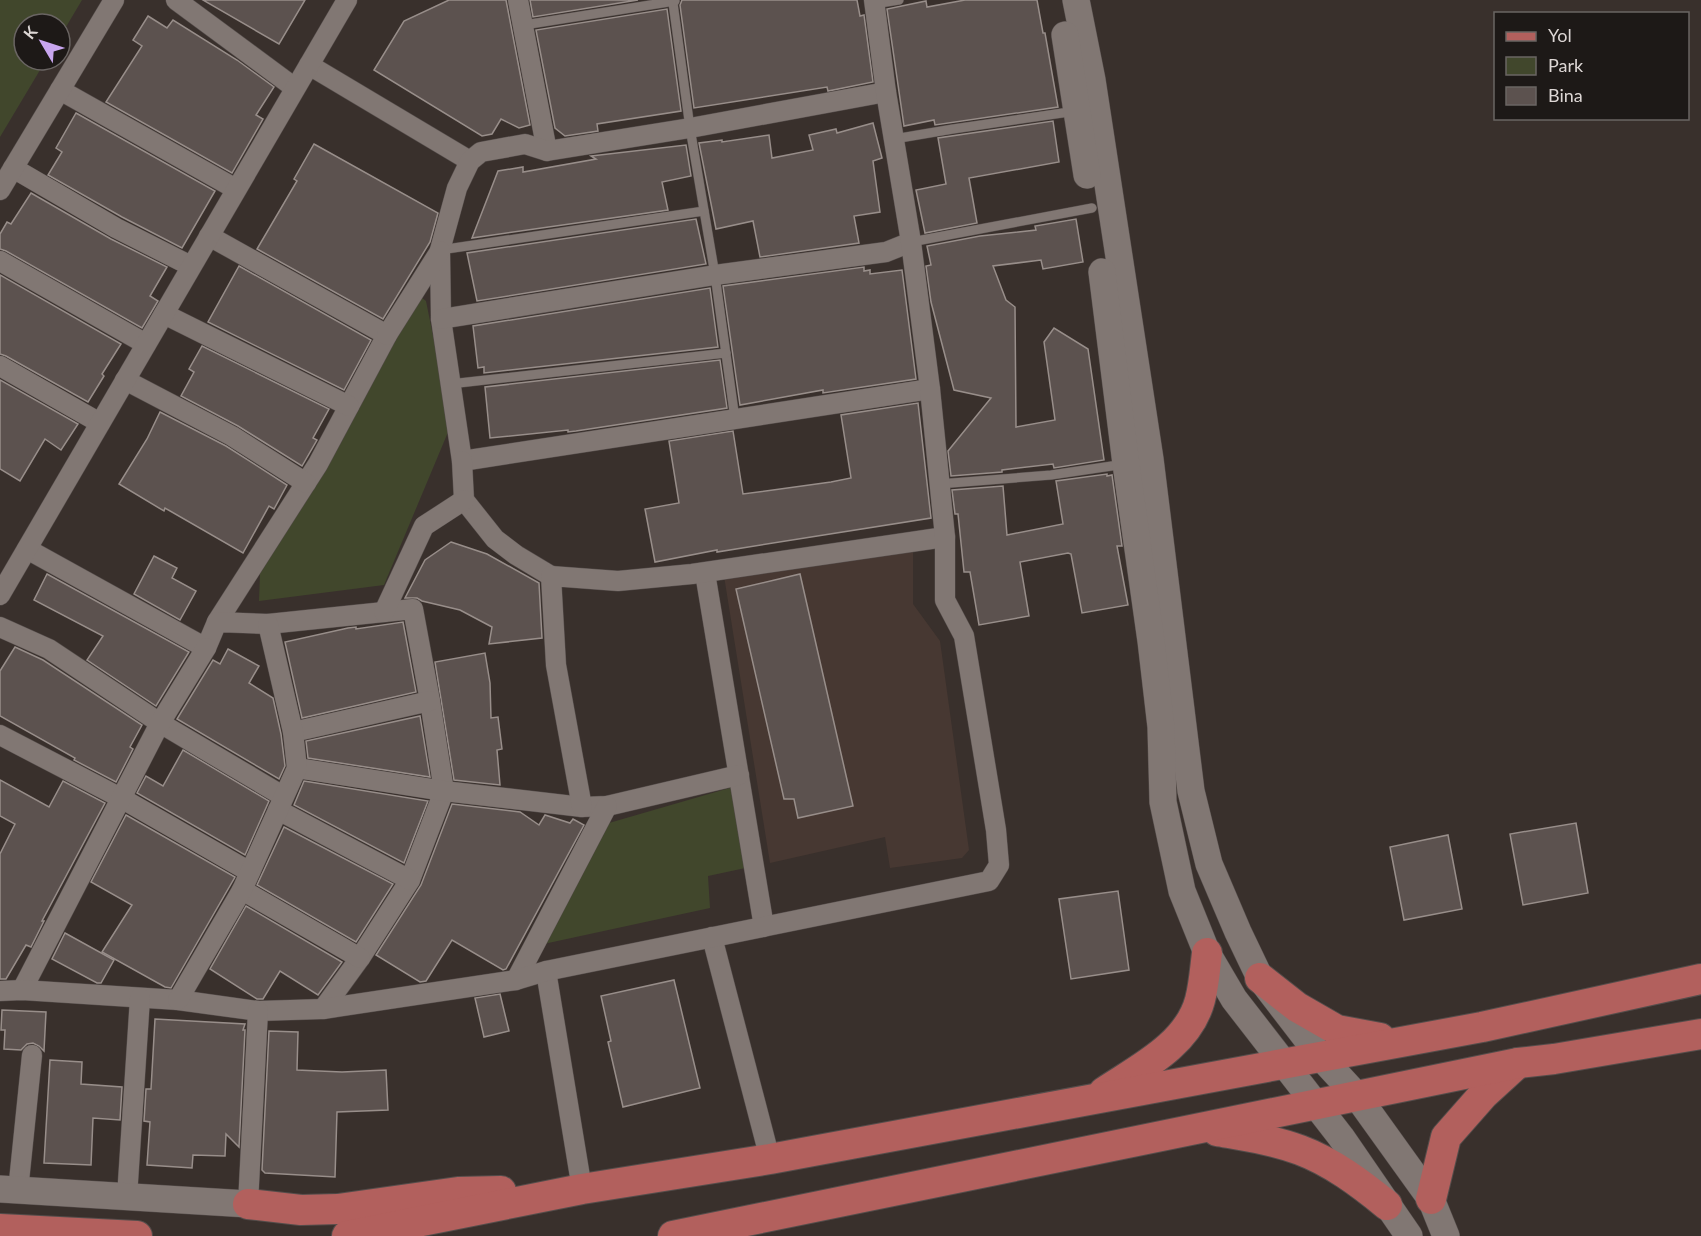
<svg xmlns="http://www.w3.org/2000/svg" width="1701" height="1236" font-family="Lato,sans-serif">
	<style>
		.built { fill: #473832 }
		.green { fill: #41472c }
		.building { fill: #5c524f; stroke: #988e8a; stroke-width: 1.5 }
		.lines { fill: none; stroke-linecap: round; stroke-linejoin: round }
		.lane-casing { stroke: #554d4b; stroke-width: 10 }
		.street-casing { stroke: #554d4b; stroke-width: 21 }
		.secondary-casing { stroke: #554d4b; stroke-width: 28 }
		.primary-casing { stroke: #554d4b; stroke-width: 32 }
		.lane { stroke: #817773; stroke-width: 9 }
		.street { stroke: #817773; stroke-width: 20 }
		.secondary { stroke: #817773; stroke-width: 27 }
		.primary { stroke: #b2605d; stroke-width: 30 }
	</style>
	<rect width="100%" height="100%" fill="#39302c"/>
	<polygon class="built" points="913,545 913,604 940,641 969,850 962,858 890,868 885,837 770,863 724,576"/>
	<g class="green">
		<polygon points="0,0 82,0 60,37 60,24 24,24 24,60 46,60 0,137"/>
		<polygon points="414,292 426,301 451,425 384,585 259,601 261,547"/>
		<polygon points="733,787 750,867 708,876 710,908 539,945 609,823"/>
	</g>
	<g class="building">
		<polygon points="203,0 305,0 279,44"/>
		<polygon points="449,0 506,0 530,125 519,128 501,119 492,134 482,136 374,70 404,21"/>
		<polygon points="530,0 638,0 533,17"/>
		<polygon points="682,0 857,0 860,16 864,15 873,82 828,91 827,87 694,108 680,5"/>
		<polygon points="965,0 1037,0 1043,33 1045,33 1058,107 935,125 934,120 904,126 887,9 926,1 927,7"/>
		<polygon points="667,9 681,111 597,124 598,131 565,136 555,128 536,30"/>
		<polygon points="148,16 167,28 173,20 237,60 274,87 256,115 263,119 232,173 106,102 142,46 133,40"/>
		<polygon points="76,113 215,191 182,248 122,217 48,175 62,152 56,148"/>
		<polygon points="1053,121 1059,162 969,178 977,223 925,233 916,190 946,184 938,138"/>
		<polygon points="873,123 882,158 873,161 880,212 854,216 859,243 760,257 753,221 716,229 699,143 722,140 722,142 769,135 772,158 813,150 809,135 836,129 837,133"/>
		<polygon points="314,144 438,213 430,242 383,319 257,249 297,181 294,179"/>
		<polygon points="686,145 691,176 662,182 668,210 472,238 498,171 523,167 523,172 596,159 591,156"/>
		<polygon points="31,193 111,239 167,267 150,296 158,301 142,328 6,251 0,249 0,234 7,222 11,224"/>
		<polygon points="696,219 706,264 477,301 467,253"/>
		<polygon points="1076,219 1083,262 1043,269 1041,260 993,266 1006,300 1015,307 1016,427 1055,420 1044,342 1054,328 1088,349 1104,460 1054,468 1053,464 1002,470 1002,472 951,476 948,451 991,398 954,390 931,302 926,266 931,265 927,246 980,236 1036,230 1035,226"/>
		<polygon points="239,266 371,340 344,390 208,322"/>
		<polygon points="864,267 864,271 870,270 870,274 902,270 916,379 823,393 823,390 740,405 723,286"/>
		<polygon points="0,275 121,344 102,374 104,376 88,402 6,356 0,354"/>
		<polygon points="710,288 718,347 484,373 484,367 478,368 473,326"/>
		<polygon points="202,346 329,409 313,438 317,440 302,466 238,426 181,396 194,372 189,369"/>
		<polygon points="720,360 727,408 576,431 568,432 568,430 490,438 485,387"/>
		<polygon points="0,380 78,424 61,450 45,439 20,481 0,469"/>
		<polygon points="918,403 931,518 717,552 717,550 655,562 645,509 679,503 669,441 733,431 743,494 831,482 851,478 841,415"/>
		<polygon points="160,412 226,446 287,485 274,509 269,506 243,553 165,508 164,511 119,484 147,439"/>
		<polygon points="1107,474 1107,476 1112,475 1122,546 1117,546 1128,605 1082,613 1071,554 1068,553 1020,562 1029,616 979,625 970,572 964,572 958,514 955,514 952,490 1003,486 1007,535 1063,524 1056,481"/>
		<polygon points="451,542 487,554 539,583 542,638 489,644 492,627 460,610 422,601 417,598 405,598 425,560"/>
		<polygon points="154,556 177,568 172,578 196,591 180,620 134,594"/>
		<polygon points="47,574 189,652 156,706 87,660 103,636 34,600"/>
		<polygon points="800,574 853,806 798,818 794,799 784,799 736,589"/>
		<polygon points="403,622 416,692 302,718 285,642 348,628 356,627 356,629"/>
		<polygon points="15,647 43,660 142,725 130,747 133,749 116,782 74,760 75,758 0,716 0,671"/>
		<polygon points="228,649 259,666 249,683 273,698 281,734 285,766 279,779 177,719 213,660 220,664"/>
		<polygon points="485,653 490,683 491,718 498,717 502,749 497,750 500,785 454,780 435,662"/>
		<polygon points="420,716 430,777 308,758 306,741"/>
		<polygon points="183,750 269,801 245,855 137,793 146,776 163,786"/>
		<polygon points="0,780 49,807 63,781 105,803 42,921 44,921 31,947 26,945 6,979 0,979 0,854 15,824 0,816"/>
		<polygon points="304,781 428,801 404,863 294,805"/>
		<polygon points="452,804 520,812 539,825 545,815 570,823 573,819 584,825 506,969 503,970 452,940 426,981 420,982 376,955 421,885"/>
		<polygon points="126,815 235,877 171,988 165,987 102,952 132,905 91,882"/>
		<polygon points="1576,823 1588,893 1523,905 1510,834"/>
		<polygon points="284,827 393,884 356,942 257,885"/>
		<polygon points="1448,835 1462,909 1404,920 1390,847"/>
		<polygon points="1118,891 1129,970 1071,979 1059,899"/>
		<polygon points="246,906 342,962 318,995 280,971 263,999 257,999 210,969"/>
		<polygon points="65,933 114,960 101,983 97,983 52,959"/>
		<polygon points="674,980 700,1088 623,1107 608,1042 611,1041 601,996"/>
		<polygon points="500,994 509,1031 484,1037 475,998"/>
		<polygon points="2,1010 46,1012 44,1051 39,1046 33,1043 27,1044 21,1050 4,1049 5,1030 1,1030"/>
		<polygon points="155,1019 245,1024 243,1030 245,1030 239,1147 226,1134 225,1156 193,1155 192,1168 147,1165 150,1122 144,1121 146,1089 151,1089"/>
		<polygon points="269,1031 298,1032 297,1070 342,1072 386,1070 388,1110 337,1112 335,1177 265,1173 262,1170"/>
		<polygon points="50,1060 82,1062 81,1084 122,1087 120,1120 93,1118 91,1165 44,1163"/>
	</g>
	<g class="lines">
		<defs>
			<g id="lane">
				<polyline points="673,3 690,128 715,275 735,419"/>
				<polyline points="874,4 899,0"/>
				<polyline points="524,25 675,1"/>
				<polyline points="894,139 953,129 1076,111"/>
				<polyline points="911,242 1092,208"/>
				<polyline points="440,250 704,211"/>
				<polyline points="450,384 726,353"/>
				<polyline points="939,484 1051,475 1125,464"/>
			</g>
			<g id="street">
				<polyline points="176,0 295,88"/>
				<polyline points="518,0 547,151"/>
				<polyline points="309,65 470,161"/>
				<polyline points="60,90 236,189"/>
				<polyline points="886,92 690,128 547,151 525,144 481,152 470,161 457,188 440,250 441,319 462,461 930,389"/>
				<polyline points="13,168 116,228 191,266"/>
				<polyline points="0,190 114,0"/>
				<polyline points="209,236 387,335 318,464 217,622"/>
				<polyline points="0,261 146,344"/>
				<polyline points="164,314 349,406"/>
				<polyline points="441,319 715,275 886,252 911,242"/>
				<polyline points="387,335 440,251"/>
				<polyline points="0,366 100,423"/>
				<polyline points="125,380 232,436 306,483"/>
				<polyline points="462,461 464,500 495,539 516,555 551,576"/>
				<polyline points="27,549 206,648 217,622 268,624 413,609 430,701 444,791 410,880 360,958 323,1009"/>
				<polyline points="705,573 764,927"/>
				<polyline points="0,595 347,0"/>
				<polyline points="384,612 424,526 464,500"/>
				<polyline points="0,627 49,649 160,723 283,796"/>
				<polyline points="293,732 430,701"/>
				<polyline points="0,735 121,798 250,872"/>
				<polyline points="297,768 444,791 582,807 607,806 739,775"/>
				<polyline points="582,807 556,665 551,576 618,581 692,574 945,537"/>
				<polyline points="278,810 410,880"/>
				<polyline points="242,890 360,958"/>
				<polyline points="712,937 770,1159"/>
				<polyline points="546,971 582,1189"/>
				<polyline points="516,980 607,806"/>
				<polyline points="22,990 160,723 206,648"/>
				<polyline points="0,991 22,990 178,1000 258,1011 323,1009 516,980 546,971 989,881 999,865 996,830 964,636 945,600 945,537 930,389 911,242 886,92 874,0"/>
				<polyline points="178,1000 242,890 297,768 293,732 268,624"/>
				<polyline points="18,1191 32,1055"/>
				<polyline points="127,1197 140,998"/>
				<polyline points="248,1204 258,1011"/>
			</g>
			<g id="secondary">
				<polyline points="1076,0 1092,80 1150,459 1191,791 1209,864 1238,932 1260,978 1320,1056 1357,1096 1431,1199 1446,1236"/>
				<polyline points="1065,35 1087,175"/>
				<polyline points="1102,272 1126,464 1151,641 1161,727 1163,802 1182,891 1207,953 1234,999 1341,1137 1409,1236"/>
				<polyline points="0,1189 248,1204"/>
			</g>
			<g id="primary">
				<polyline points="1260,978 1297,1007 1337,1030 1380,1038"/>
				<path d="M1104,1092C1140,1068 1188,1045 1200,1000C1204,985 1205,969 1207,953"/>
				<path d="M1217,1131C1245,1136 1273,1140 1300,1150C1332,1162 1360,1183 1387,1205"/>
				<polyline points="1431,1199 1446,1137 1483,1095 1518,1063"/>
				<polyline points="248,1204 301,1210 338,1209 458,1192 501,1191"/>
				<polyline points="0,1229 137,1236"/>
				<polyline points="347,1236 582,1189 770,1159 1482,1027 1701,979"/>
				<polyline points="673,1236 1518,1063 1554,1059 1701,1034"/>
			</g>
		</defs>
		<use href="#lane" class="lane-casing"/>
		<use href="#street" class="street-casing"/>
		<use href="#secondary" class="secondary-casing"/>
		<use href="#primary" class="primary-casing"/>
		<use href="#lane" class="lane"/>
		<use href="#street" class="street"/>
		<use href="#secondary" class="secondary"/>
		<use href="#primary" class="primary"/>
	</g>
	<rect x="1494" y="12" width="195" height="108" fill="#1d1917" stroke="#6a6563" stroke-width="1.5"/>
	<rect x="1506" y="32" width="30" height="9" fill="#b2605d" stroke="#6a6563" stroke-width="1.5"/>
	<text x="1548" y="42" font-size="18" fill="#ddd7d5">Yol</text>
	<rect x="1506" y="57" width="30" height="18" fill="#41472c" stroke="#6a6563" stroke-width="1.5"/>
	<text x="1548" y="72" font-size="18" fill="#ddd7d5">Park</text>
	<rect x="1506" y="87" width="30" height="18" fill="#5c524f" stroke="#6a6563" stroke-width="1.5"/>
	<text x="1548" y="102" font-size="18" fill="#ddd7d5">Bina</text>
	<g transform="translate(42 42) rotate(309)"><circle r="28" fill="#1d1917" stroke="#6a6563" stroke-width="1.5"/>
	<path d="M0-4.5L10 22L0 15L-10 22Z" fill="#c8a6ef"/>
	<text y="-9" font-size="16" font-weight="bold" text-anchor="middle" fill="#ddd7d5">K</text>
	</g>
</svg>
